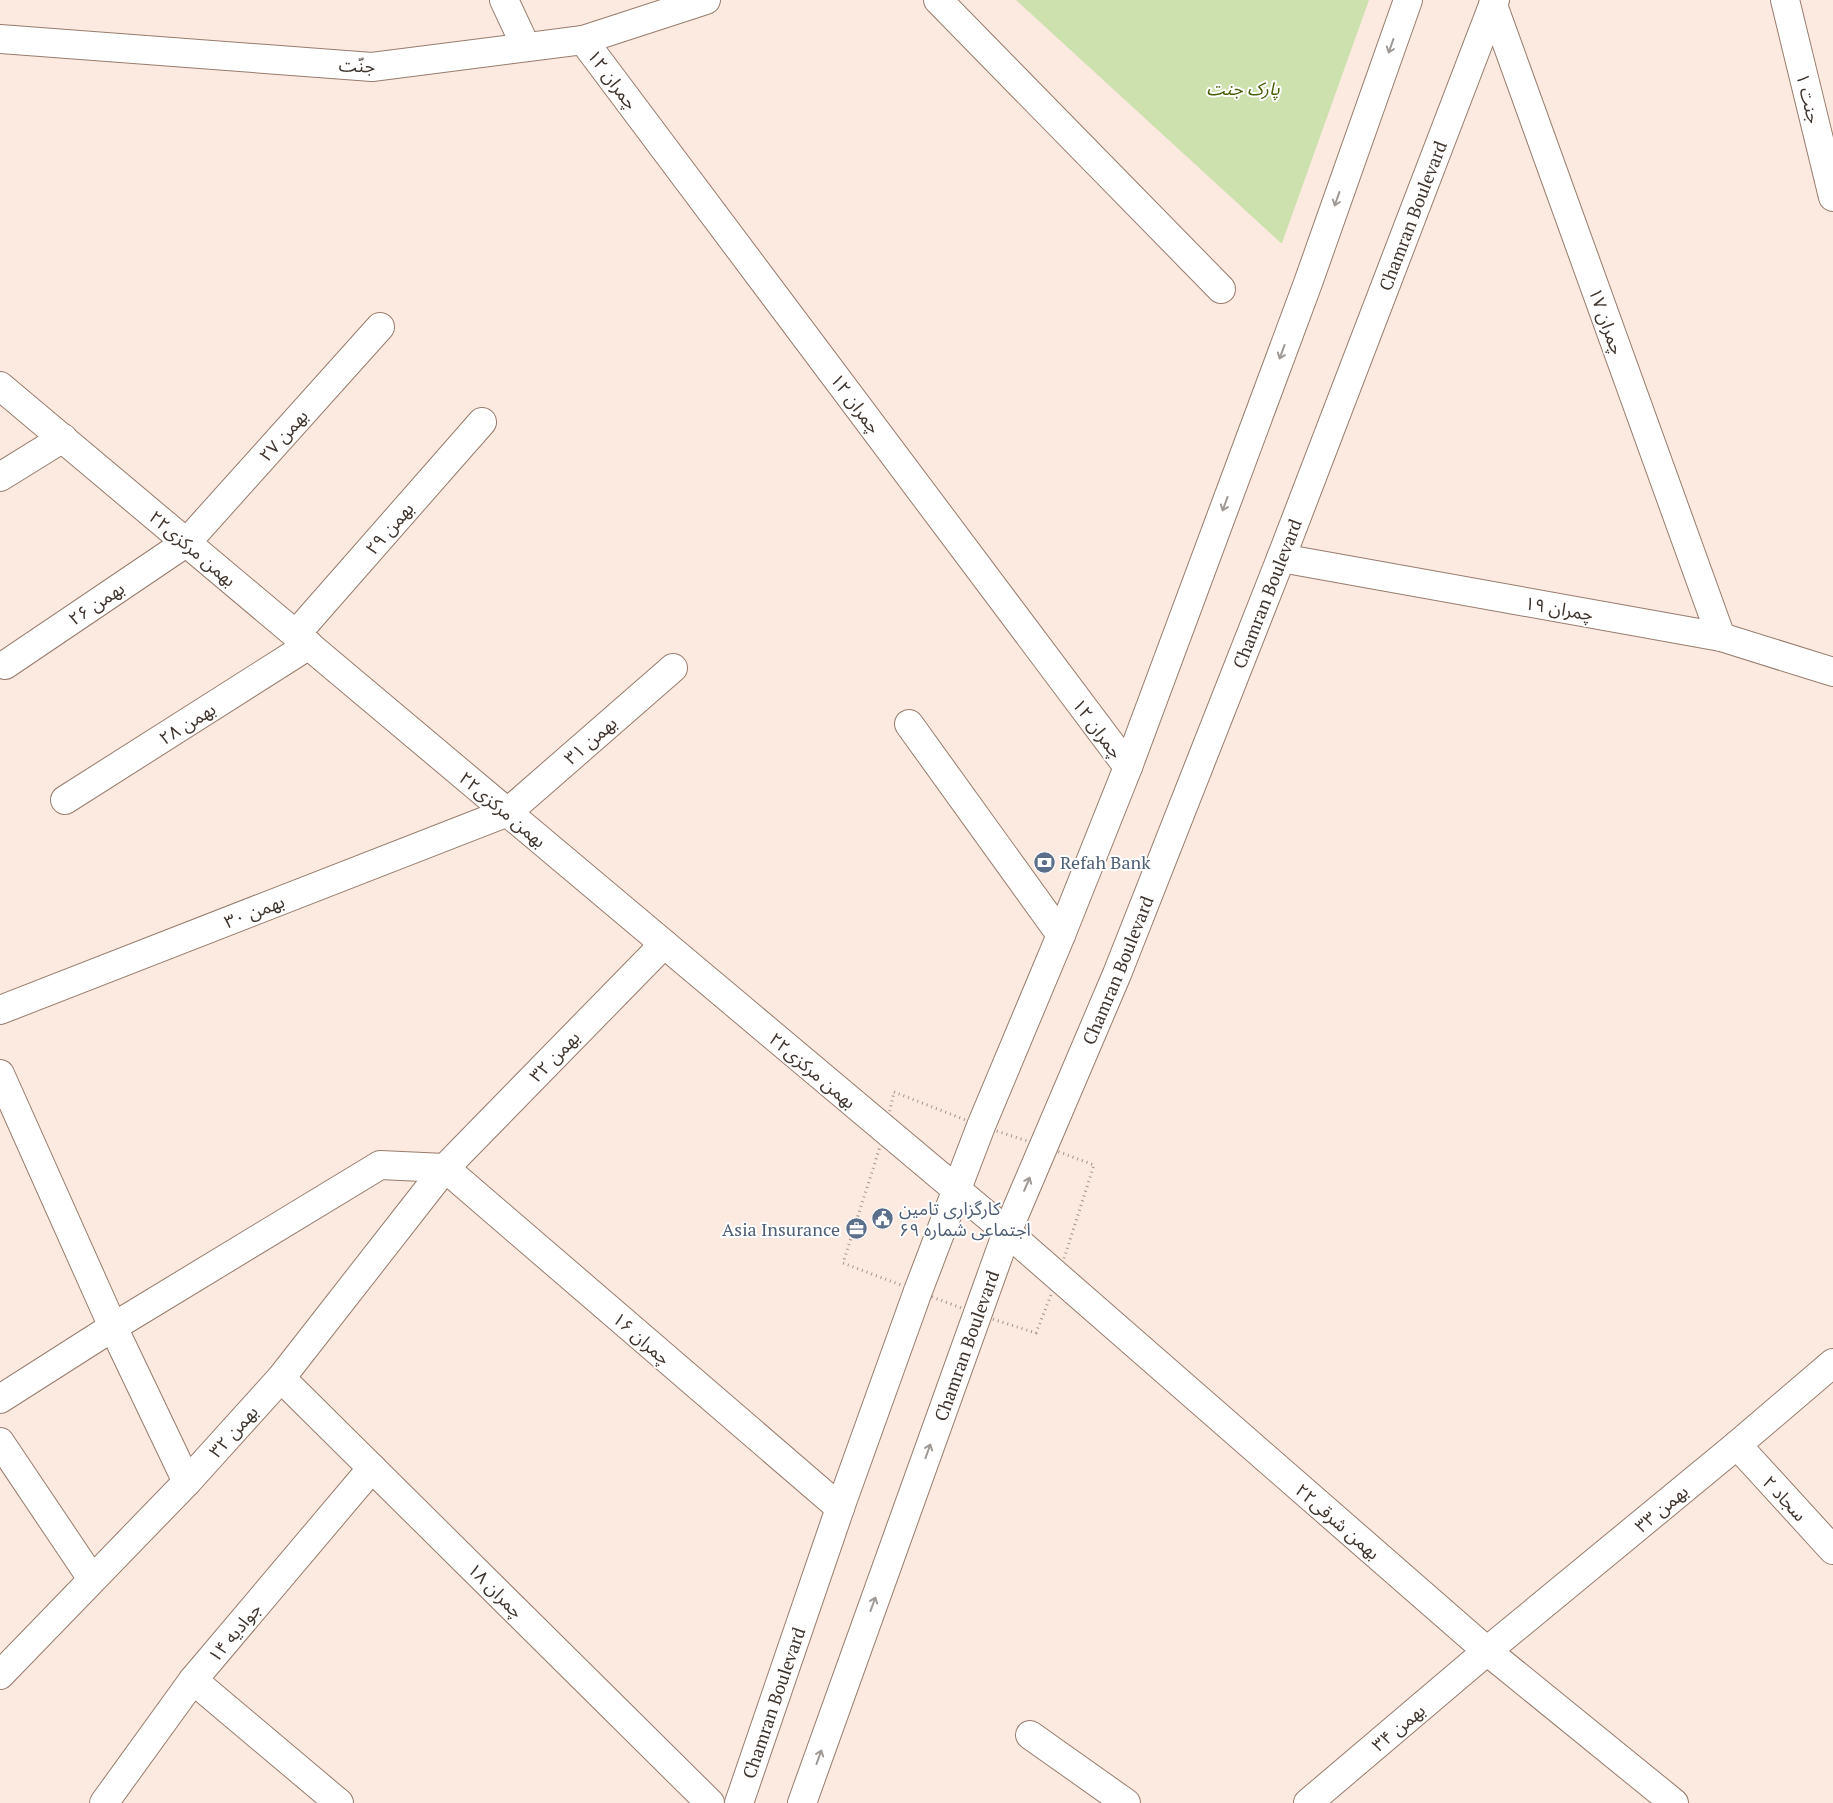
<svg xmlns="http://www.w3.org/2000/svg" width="1833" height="1803" font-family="'PT Serif','Noto Sans Arabic',serif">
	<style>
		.green { fill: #cce1ae }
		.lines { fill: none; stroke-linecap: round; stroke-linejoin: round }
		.minor-casing { stroke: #977c6c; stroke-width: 30 }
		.major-casing { stroke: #977c6c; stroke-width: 30 }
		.path { stroke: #a4948c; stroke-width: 3; stroke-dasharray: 1 4; stroke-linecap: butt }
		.minor { stroke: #fff; stroke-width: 28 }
		.major { stroke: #fff; stroke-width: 28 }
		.oneway { stroke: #9f9a96 }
		.labels { text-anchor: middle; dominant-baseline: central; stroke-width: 4; stroke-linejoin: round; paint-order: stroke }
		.street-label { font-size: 18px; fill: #3f342d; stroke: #fff }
		.park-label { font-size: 18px; font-style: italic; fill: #465f04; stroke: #fff }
		.service-label { font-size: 18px; fill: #4e5e75; stroke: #fff; text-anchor: start }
	</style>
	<rect width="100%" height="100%" fill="#fce9df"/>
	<polygon class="green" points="1016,0 1369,0 1282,243 1281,243"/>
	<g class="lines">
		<defs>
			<g id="minor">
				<polyline points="504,0 526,47"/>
				<polyline points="938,0 1221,289"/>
				<polyline points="1785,0 1833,197"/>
				<polyline points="1493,5 1721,637"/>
				<polyline points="0,39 372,67 583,40 706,0"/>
				<polyline points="583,40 1128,767"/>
				<polyline points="0,386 1007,1232 1487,1651 1674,1803"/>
				<polyline points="0,477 63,438"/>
				<polyline points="1281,558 1721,637 1833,672"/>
				<polyline points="296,634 482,422"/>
				<polyline points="5,665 187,542 380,327"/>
				<polyline points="909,724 1061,935"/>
				<polyline points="65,800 309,645"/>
				<polyline points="0,1010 508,812 673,668"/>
				<polyline points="0,1074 113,1327 187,1482"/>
				<polyline points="281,1378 710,1803"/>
				<polyline points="0,1399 113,1327 380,1165 445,1168 840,1508"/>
				<polyline points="0,1442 92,1579"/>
				<polyline points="1737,1445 1833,1550"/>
				<polyline points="0,1675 187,1482 281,1378 445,1168 664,944"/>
				<polyline points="193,1680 339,1803"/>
				<polyline points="1030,1735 1126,1803"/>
				<polyline points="104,1803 193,1680 372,1468"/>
				<polyline points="1308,1803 1487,1651 1737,1445 1833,1363"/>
			</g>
			<g id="major">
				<path id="s1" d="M739,1803L840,1508L918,1291L981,1126L1061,935L1128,767L1308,283L1408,0"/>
				<path id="s2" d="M802,1803L1007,1232L1117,974L1281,558L1495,0"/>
			</g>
		</defs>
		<use href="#minor" class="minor-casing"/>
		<use href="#major" class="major-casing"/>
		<polygon class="path" points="894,1092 981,1126 1043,1146 1094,1165 1058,1277 1036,1333 977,1314 843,1263 885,1131"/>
		<use href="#minor" class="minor"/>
		<use href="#major" class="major"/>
	</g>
	<defs><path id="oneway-shaft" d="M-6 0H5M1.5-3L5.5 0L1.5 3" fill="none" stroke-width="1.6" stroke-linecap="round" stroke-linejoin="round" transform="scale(1.25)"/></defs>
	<g class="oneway">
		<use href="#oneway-shaft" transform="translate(1391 46) rotate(109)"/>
		<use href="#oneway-shaft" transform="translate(1337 199) rotate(109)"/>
		<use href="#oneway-shaft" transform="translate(1282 352) rotate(110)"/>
		<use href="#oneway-shaft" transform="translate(1225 504) rotate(110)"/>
		<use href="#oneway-shaft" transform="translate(1027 1184) rotate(-67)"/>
		<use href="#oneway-shaft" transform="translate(928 1451) rotate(-70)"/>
		<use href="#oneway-shaft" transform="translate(873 1604) rotate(-70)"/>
		<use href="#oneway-shaft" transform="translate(819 1757) rotate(-70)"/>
	</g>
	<defs>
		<symbol id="bank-disc" viewBox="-11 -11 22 22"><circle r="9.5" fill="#5c6f8a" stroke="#fff"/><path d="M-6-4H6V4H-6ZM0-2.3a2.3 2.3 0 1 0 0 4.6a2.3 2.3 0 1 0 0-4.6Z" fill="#fff"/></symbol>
		<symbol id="civic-disc" viewBox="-11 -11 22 22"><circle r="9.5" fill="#5c6f8a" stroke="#fff"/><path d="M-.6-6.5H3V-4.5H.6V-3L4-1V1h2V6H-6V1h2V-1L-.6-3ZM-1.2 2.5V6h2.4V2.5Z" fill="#fff"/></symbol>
		<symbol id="office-disc" viewBox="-11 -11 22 22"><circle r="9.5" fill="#5c6f8a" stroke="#fff"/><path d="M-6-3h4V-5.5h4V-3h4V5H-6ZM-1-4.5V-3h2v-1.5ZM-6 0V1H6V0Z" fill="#fff"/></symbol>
	</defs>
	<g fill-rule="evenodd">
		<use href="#bank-disc" x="1032" y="850" width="25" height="25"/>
		<use href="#civic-disc" x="870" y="1206" width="25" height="25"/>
		<use href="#office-disc" x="844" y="1216" width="25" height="25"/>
	</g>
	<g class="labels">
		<g class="street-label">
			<text transform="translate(357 65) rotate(2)">جنّت</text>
			<text transform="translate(613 79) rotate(53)">چمران ۱۲</text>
			<text transform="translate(1809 98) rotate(76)">جنت ۱</text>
			<text stroke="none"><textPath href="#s2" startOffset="1701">Chamran Boulevard</textPath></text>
			<text transform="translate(1607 321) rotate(70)">چمران ۱۷</text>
			<text transform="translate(856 403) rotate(53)">چمران ۱۲</text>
			<text transform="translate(283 435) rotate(-48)">بهمن ۲۷</text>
			<text transform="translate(389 528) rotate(-49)">بهمن ۲۹</text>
			<text transform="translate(193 548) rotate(40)">۲۲بهمن مرکزی</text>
			<text stroke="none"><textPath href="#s2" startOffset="1296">Chamran Boulevard</textPath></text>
			<text transform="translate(96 603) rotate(-34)">بهمن ۲۶</text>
			<text transform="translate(1559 608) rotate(10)">چمران ۱۹</text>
			<text transform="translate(187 723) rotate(-32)">بهمن ۲۸</text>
			<text transform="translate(1098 728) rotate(53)">چمران ۱۲</text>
			<text transform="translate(590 740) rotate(-41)">بهمن ۳۱</text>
			<text transform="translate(503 809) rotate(40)">۲۲بهمن مرکزی</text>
			<text transform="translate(254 911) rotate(-21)">بهمن ۳۰</text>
			<text stroke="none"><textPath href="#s2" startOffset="891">Chamran Boulevard</textPath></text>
			<text transform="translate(554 1056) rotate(-46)">بهمن ۳۲</text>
			<text transform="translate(813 1070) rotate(40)">۲۲بهمن مرکزی</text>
			<text transform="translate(642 1338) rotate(41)">چمران ۱۶</text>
			<text stroke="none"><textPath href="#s2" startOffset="486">Chamran Boulevard</textPath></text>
			<text transform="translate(233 1431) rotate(-48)">بهمن ۳۲</text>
			<text transform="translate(1785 1498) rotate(47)">سجاد ۲</text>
			<text transform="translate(1661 1508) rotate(-40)">بهمن ۳۳</text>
			<text transform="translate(1338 1521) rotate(41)">۲۲بهمن شرقی</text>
			<text transform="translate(496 1590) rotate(45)">چمران ۱۸</text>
			<text transform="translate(234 1632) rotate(-50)">جوادیه ۱۴</text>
			<text stroke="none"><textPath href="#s1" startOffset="106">Chamran Boulevard</textPath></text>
			<text transform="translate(1398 1727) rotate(-40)">بهمن ۳۴</text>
		</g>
		<g class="park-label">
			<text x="1243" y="88">پارک جنت</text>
		</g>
		<g class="service-label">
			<text x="1060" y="862">Refah Bank</text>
			<text x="899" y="1208">کارگزاری تامین<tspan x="899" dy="21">اجتماعی شماره ۶۹</tspan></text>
			<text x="840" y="1229" text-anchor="end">Asia Insurance</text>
		</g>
	</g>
</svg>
